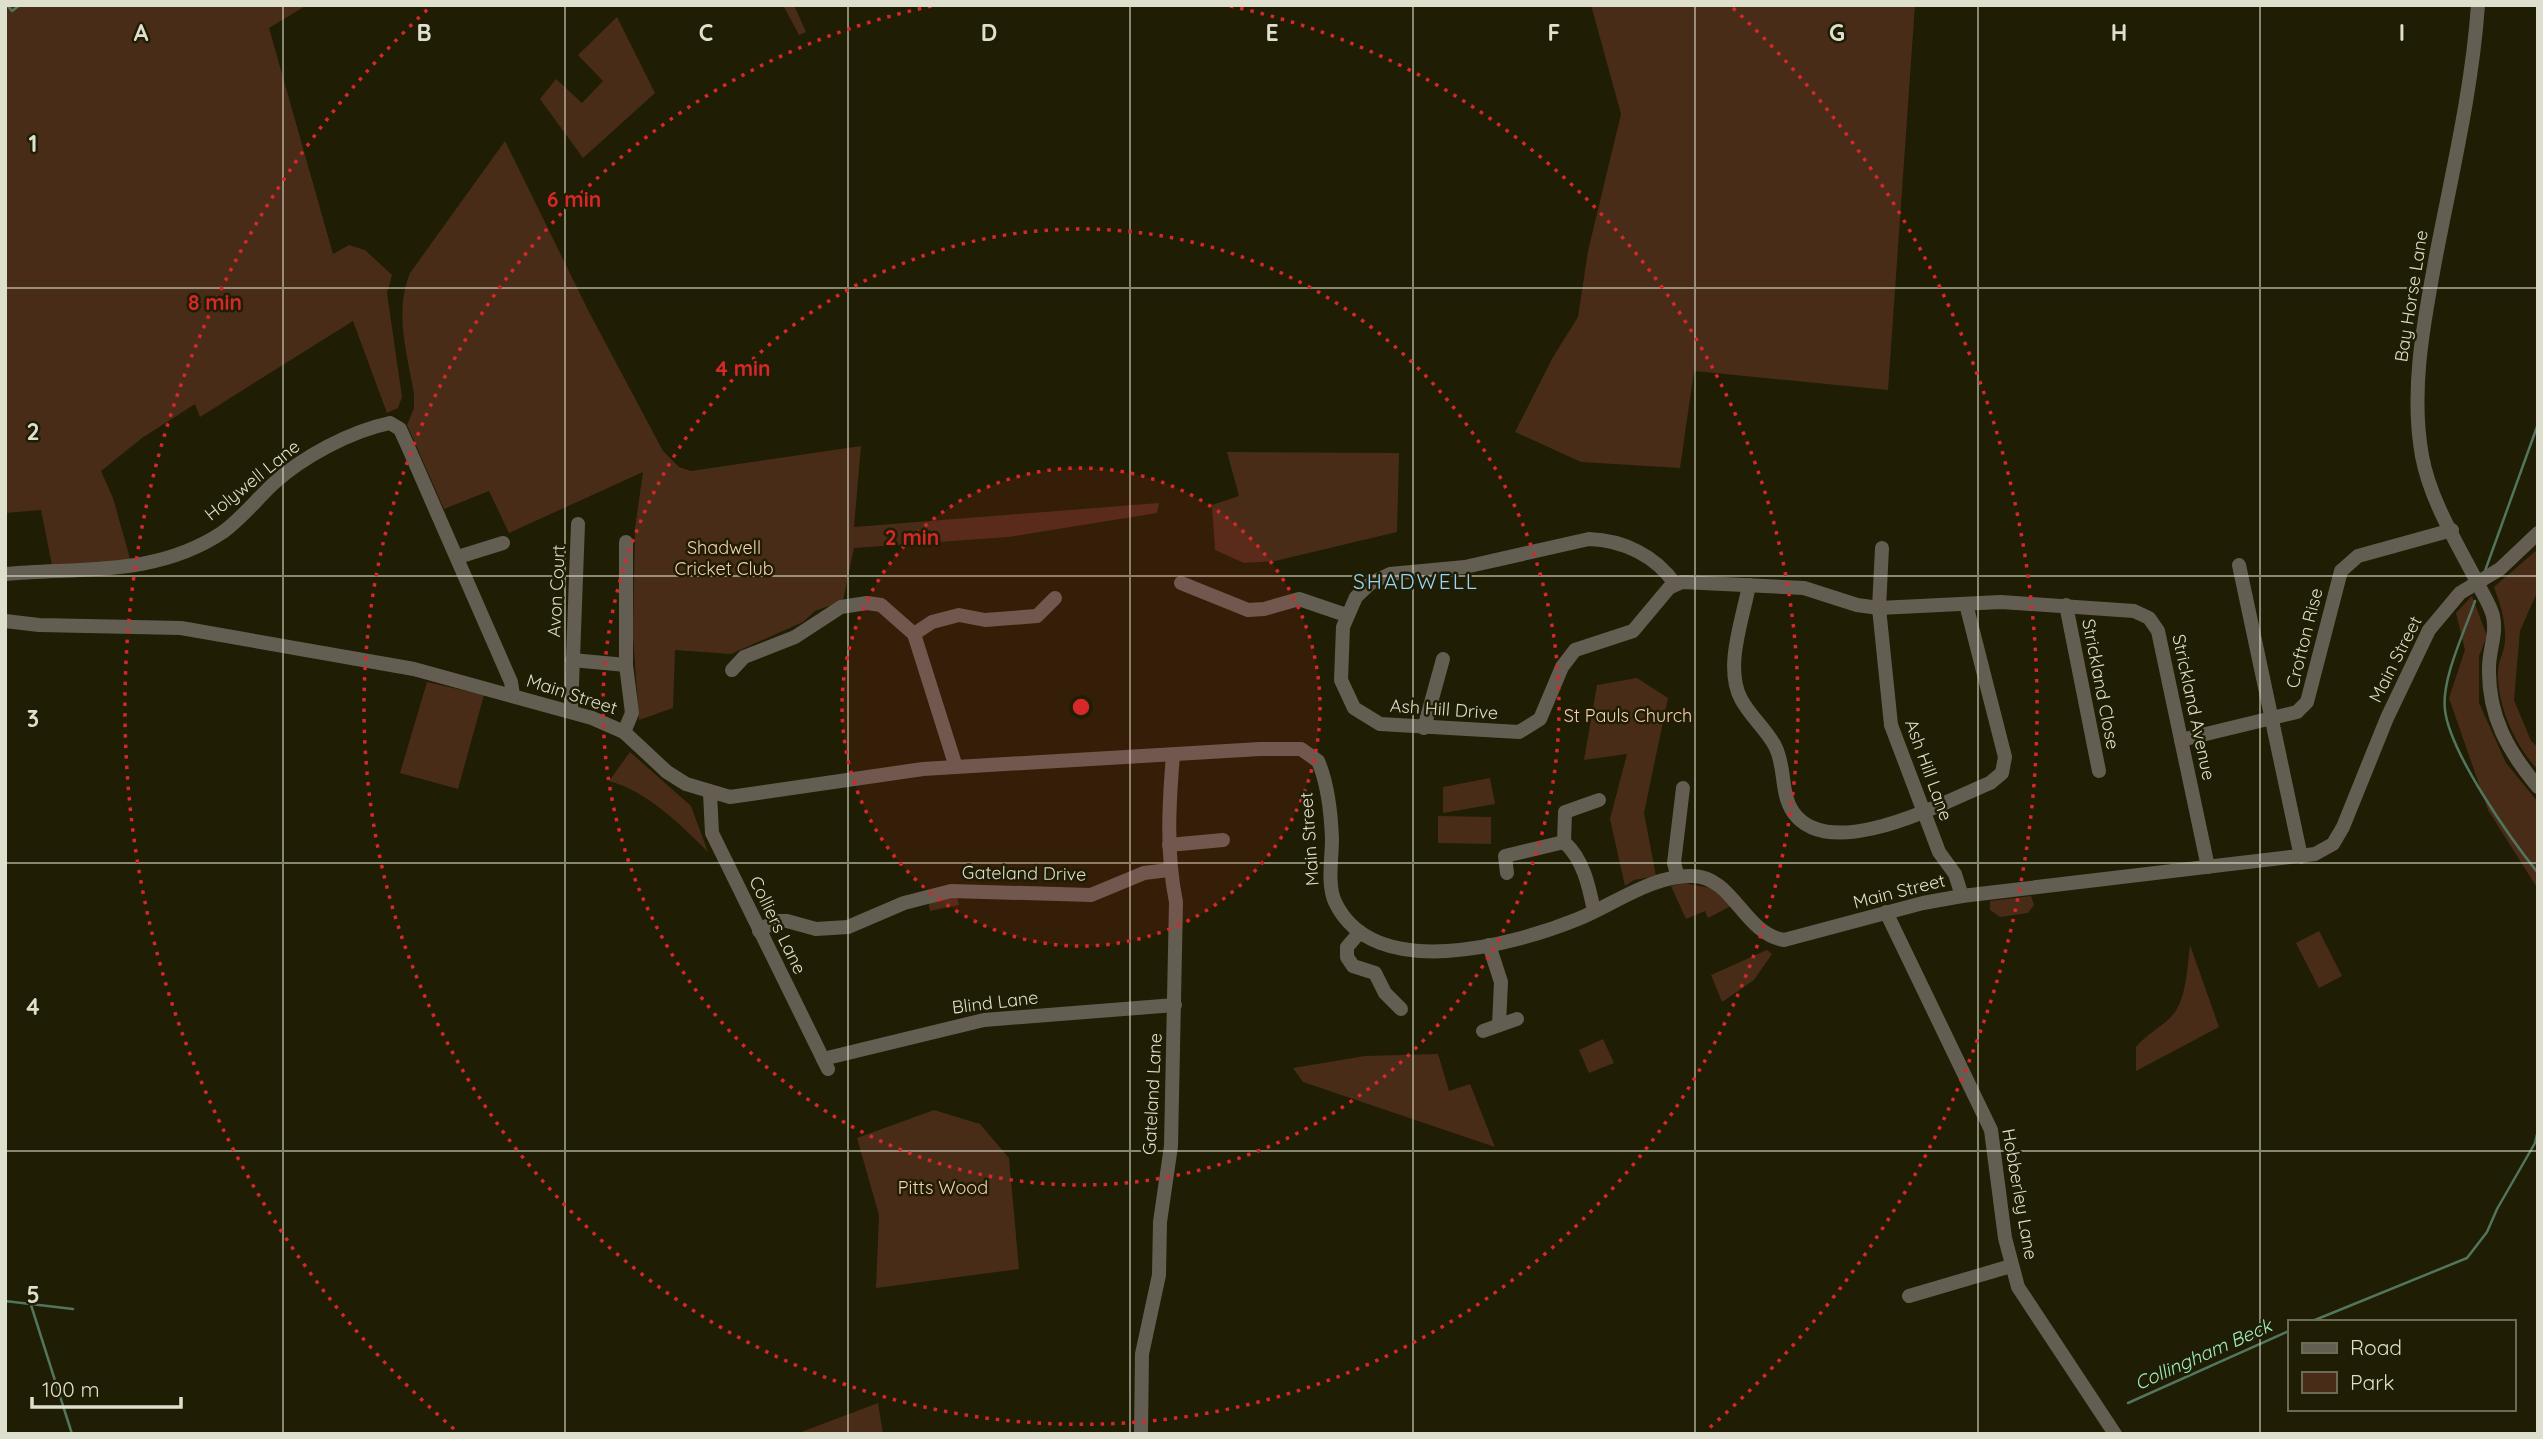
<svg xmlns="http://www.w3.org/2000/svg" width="2543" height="1439" font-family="Quicksand,sans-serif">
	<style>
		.green { fill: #492c18 }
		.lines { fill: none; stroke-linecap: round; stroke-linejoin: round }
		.stream { stroke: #52755d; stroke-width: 2.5 }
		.minor { stroke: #645e52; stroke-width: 14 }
		.grid { fill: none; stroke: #dfdfce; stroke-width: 2; stroke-opacity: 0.55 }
		.ring { fill: none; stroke: #d62828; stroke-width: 3.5; stroke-dasharray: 3.5 7 }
		.labels { text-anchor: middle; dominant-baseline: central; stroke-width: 5; stroke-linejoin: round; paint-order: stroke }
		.street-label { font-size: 18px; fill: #dfdfce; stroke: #1f1d03 }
		.park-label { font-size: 18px; fill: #f9d0b3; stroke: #1f1d03 }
		.water-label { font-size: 19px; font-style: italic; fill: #a0edbf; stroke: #1f1d03 }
		.quarter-label { font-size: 21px; letter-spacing: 2px; fill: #97d6f9; stroke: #1f1d03 }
		.grid-label { font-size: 23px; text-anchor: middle; font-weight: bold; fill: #dfdfce; stroke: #1f1d03; stroke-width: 5; stroke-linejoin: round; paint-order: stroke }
		.centre { fill: #d62828; stroke: #1f1d03; stroke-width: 3.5 }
		.ring-label { font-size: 21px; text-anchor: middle; font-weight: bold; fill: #d62828; stroke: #1f1d03; stroke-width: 5; stroke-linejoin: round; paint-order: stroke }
	</style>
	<rect width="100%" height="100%" fill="#1f1d03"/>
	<g class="green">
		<polygon points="5,5 307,5 269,28 333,254 349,245 365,250 392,275 387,293 402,397 398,408 387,413 353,321 200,417 195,404 142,438 101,471 113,498 131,562 52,565 41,510 5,513"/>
		<polygon points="783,5 794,5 806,32 799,35"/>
		<polygon points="1591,5 1915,5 1888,390 1694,371 1680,468 1581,462 1515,432 1553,357 1578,317 1588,251 1621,114"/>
		<polygon points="617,17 655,93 583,158 540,99 556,79 582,103 603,81 578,55"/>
		<path d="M505,141L589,312L663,451L679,467L691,471L861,446L854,527L1159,503L1157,513L1008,537L854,548L843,601L815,611L803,622L731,654L675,650L673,708L639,720L633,636L635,528L643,472L509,533L489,491L444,509L407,425L414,408V394C407,353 394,312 410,273Z"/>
		<polygon points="1227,452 1399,453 1397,532 1275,561 1244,563 1215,550 1212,505 1239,496"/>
		<path d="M2538,549V590L2520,631L2514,700L2531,741L2538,747V770C2515,745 2497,706 2498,672C2498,661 2505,651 2505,640C2506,622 2500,603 2494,587Z"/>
		<polygon points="2472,596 2487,636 2479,656 2479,703 2506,763 2538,802 2538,889 2488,810 2449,698 2465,650 2456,613"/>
		<polygon points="1637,678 1668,698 1644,813 1656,876 1634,880 1625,886 1610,819 1627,754 1584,760 1597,685"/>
		<polygon points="427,682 484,695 458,789 400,773"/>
		<path d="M630,752L691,806L708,852C681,825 647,791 609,781Z"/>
		<polygon points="1490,778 1495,804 1443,813 1443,787"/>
		<polygon points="1438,816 1491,817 1491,844 1438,843"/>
		<polygon points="1683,883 1711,888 1731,906 1708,918 1705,911 1686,919 1671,886"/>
		<polygon points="956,894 959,905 930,911 928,901"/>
		<polygon points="2031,896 2034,905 2028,913 2000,917 1990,910 1990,901"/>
		<polygon points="2319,931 2342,976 2319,988 2296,943"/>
		<path d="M2190,945L2219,1027L2136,1071V1047C2146,1035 2158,1029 2170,1018C2187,1002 2187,967 2190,945Z"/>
		<polygon points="1767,950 1772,954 1754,980 1722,1002 1711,975"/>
		<polygon points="1603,1039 1614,1063 1589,1073 1579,1050"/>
		<polygon points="1438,1054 1449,1091 1470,1084 1495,1147 1303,1082 1293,1068 1365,1056"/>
		<polygon points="934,1110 980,1124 1009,1158 1019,1269 876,1288 879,1215 857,1138"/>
		<polygon points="878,1403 883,1434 796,1434"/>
	</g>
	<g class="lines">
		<g class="stream">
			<polyline points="7,5 12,11 20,5"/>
			<polyline points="2485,571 2538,424"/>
			<path d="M2475,601C2465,631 2441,679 2445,710C2450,753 2510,838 2538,873"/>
			<polyline points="5,1301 73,1309"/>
			<polyline points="31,1305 72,1434"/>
			<polyline points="2310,1322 2467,1258 2487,1232 2497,1209 2535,1143 2538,1130"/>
			<polyline points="2128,1403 2289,1331"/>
		</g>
		<g class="minor">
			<path d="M2478,5C2472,90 2452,173 2436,256C2424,321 2410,390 2422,456C2430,500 2457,543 2477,582C2482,593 2490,604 2493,616C2497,635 2489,649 2489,668C2488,716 2508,751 2538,787"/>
			<polyline points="1882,548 1879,608 1891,725 1939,852 1955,874 1962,896"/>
			<polyline points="458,557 503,543"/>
			<polyline points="2239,565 2301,857"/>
			<path d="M5,574C81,567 156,577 223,532C241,519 257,499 273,484C302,457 351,431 390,423L400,429L409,449L511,682L513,695"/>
			<polyline points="1181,583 1248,610 1264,609 1299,599 1346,615"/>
			<path d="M1675,584C1656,556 1623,540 1589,539L1465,567L1390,574L1371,583L1356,597L1343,627L1341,680L1354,708L1380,724L1519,732L1540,719L1562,667L1575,650L1633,631L1669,588L1682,582L1804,588L1857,605L1879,608L2001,602L2134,611L2149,618L2158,631L2208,867"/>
			<path d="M1749,585C1743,619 1724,667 1741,699C1750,716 1766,729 1775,746C1786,767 1780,793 1793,812C1830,865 1946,801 1990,783L2002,773L2005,757L1966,604"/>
			<polyline points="2066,605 2099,771"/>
			<path d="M5,621L39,625L181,628L414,669L592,718L624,732L667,772L686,784L730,797L923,769L1260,749H1301L1318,761C1328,784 1331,813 1332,839C1332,857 1327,885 1335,902C1374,984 1514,945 1578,919C1613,905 1652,875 1692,876C1733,876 1744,934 1784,940L1923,903L1962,896L2315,854L2333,844L2343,827L2387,718L2429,630L2460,593L2500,569L2538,533"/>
			<polyline points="914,634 932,622 959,615 985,620 1037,616 1055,598"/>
			<polyline points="572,660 626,665"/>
			<polyline points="732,670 744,657 795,637 841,607 867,603 881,605 914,634 956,767"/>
			<polyline points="571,711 578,524"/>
			<polyline points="1424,728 1443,659"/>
			<polyline points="624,732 632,713 626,665 626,542"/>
			<polyline points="2181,740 2297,712 2307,702 2341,571 2358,556 2452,530"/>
			<polyline points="710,793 712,833 828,1069"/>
			<polyline points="1169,845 1223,840"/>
			<polyline points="1507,873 1505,856 1564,842"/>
			<polyline points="1678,877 1674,863 1683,788"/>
			<path d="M1594,911C1589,887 1584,860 1564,842L1565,812L1599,800"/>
			<polyline points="1886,912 1991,1130 2005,1238 2018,1287 2115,1434"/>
			<polyline points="759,931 775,921 787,921 816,929 848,927 904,903 951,891 1091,895 1144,873 1169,870"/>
			<polyline points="1360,932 1347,947 1347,957 1353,966 1375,973 1385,993 1401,1009"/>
			<polyline points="1489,945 1501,982 1499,1025"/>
			<polyline points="1483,1031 1517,1019"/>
			<polyline points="823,1059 984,1020 1175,1005"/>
			<polyline points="1909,1296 2011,1266"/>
			<path d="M1141,1434L1142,1354L1159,1275L1160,1222L1171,1146L1176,902C1166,853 1169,804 1173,755"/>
		</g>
	</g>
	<path class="grid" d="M283,5V1434M565,5V1434M848,5V1434M1130,5V1434M1413,5V1434M1695,5V1434M1978,5V1434M2260,5V1434M5,288H2538M5,576H2538M5,863H2538M5,1151H2538"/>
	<circle cx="1081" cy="707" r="239" fill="#d62828" fill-opacity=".12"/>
	<g class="ring">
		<circle cx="1081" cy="707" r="239"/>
		<circle cx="1081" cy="707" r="478"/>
		<path d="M1230 6A717 717 0 1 1 932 6"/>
		<path d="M454 1429A956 956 0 0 1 429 8M1733 8A956 956 0 0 1 1708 1429"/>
	</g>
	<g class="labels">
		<g class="street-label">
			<text transform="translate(2411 296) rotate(-81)">Bay Horse Lane</text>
			<text transform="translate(252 480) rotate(-39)">Holywell Lane</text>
			<text transform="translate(556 591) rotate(-87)">Avon Court</text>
			<text transform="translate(2304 638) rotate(-76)">Crofton Rise</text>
			<text transform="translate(2395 659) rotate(-63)">Main Street</text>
			<text transform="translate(2101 684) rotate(79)">Strickland Close</text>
			<text transform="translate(572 694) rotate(18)">Main Street</text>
			<text transform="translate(2194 707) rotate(78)">Strickland Avenue</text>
			<text transform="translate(1444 709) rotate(4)">Ash Hill Drive</text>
			<text transform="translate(1929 770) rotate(70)">Ash Hill Lane</text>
			<text transform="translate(1309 839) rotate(-94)">Main Street</text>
			<text transform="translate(1024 873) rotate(1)">Gateland Drive</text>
			<text transform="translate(1899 891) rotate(-14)">Main Street</text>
			<text transform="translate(778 925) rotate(64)">Colliers Lane</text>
			<text transform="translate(995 1002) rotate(-7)">Blind Lane</text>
			<text transform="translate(1152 1094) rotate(-87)">Gateland Lane</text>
			<text transform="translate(2020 1194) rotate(80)">Hobberley Lane</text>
		</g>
		<g class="park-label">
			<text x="724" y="547">Shadwell<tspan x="724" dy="21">Cricket Club</tspan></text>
			<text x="1628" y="715">St Pauls Church</text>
			<text x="943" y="1187">Pitts Wood</text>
		</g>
		<g class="water-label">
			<text transform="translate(2203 1354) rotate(-24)">Collingham Beck</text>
		</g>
		<g class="quarter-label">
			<text x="1416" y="581">SHADWELL</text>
		</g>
	</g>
	<g class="grid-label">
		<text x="141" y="41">A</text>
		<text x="424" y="41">B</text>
		<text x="706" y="41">C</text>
		<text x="989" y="41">D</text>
		<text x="1272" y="41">E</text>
		<text x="1554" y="41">F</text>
		<text x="1837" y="41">G</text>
		<text x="2119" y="41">H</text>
		<text x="2402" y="41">I</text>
		<text x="33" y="152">1</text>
		<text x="33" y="440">2</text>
		<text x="33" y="727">3</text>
		<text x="33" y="1015">4</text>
		<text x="33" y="1303">5</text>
	</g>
	<circle cx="1081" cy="707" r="10" class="centre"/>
	<g class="ring-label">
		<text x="574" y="207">6 min</text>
		<text x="215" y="310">8 min</text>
		<text x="743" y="376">4 min</text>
		<text x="912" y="545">2 min</text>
	</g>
	<rect width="2543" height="1439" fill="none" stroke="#dfdfce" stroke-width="14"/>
	<rect x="2288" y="1320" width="228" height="91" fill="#1f1d03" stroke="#6c6b54" stroke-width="2"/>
	<rect x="2302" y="1343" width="35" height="10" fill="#645e52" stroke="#6c6b54" stroke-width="2"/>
	<text x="2350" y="1355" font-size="21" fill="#dfdfce">Road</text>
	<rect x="2302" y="1372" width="35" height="21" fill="#492c18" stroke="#6c6b54" stroke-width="2"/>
	<text x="2350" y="1390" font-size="21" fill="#dfdfce">Park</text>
	<path d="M32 1397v10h149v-10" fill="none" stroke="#dfdfce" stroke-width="3.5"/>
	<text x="42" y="1397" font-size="21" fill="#dfdfce" stroke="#1f1d03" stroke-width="5" paint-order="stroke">100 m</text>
</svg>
